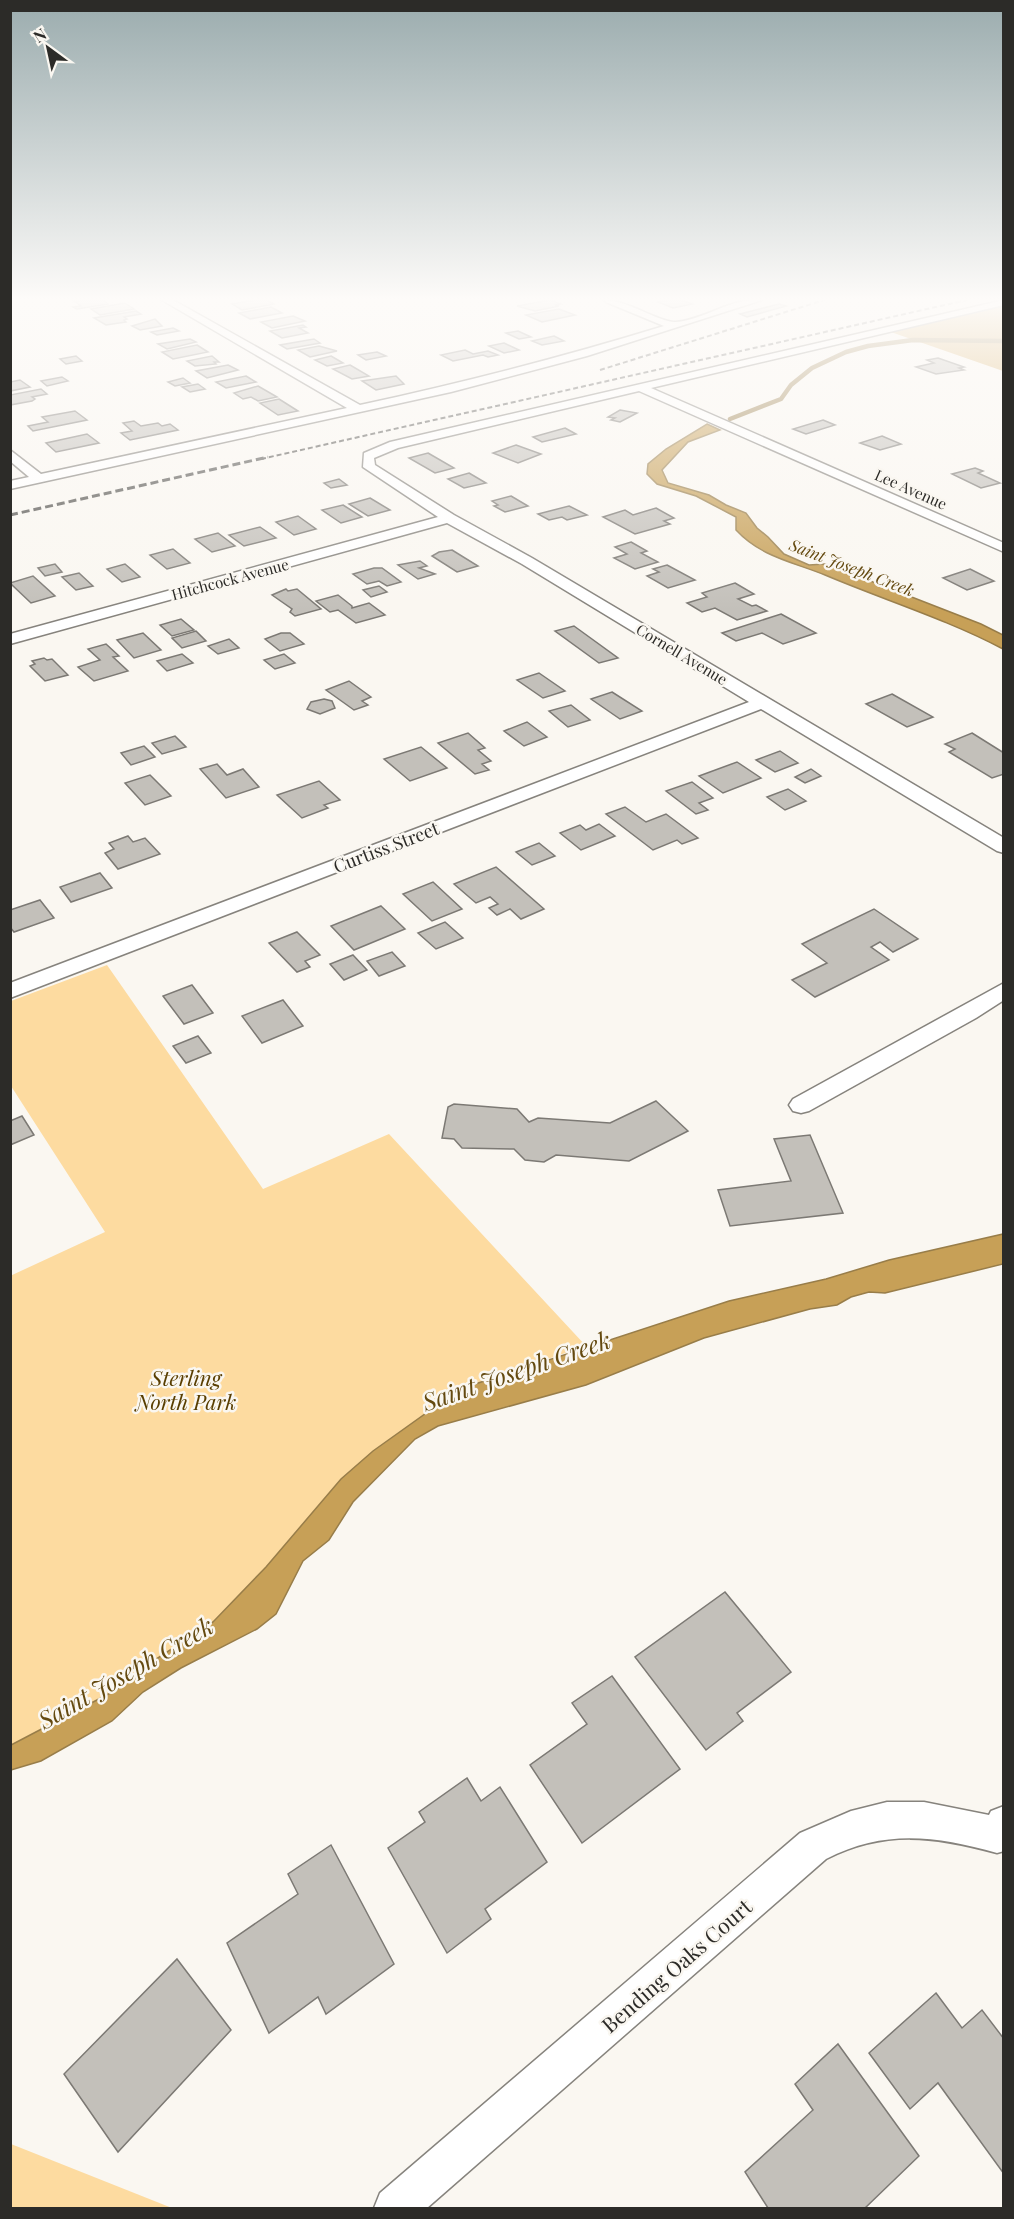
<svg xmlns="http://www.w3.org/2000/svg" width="1014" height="2219" font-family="'Playfair Display',serif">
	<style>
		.green { fill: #fddba0 }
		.forest { fill: #d6ae65 }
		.water { fill: #c7a057; stroke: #987d49; stroke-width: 1.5 }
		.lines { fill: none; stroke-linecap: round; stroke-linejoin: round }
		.stream { stroke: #987d49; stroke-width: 4.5 }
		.building { fill: #c3c0ba; stroke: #7c7974; stroke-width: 1.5 }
		.street-casing { stroke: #86837d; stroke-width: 3 }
		.street { fill: #fff; fill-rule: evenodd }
		.rail-far1 { stroke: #575652; stroke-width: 2; stroke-dasharray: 5 3; stroke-linecap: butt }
		.rail { stroke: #575652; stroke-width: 3; stroke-dasharray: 8 4; stroke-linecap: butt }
		.labels { text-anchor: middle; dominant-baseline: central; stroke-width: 5; stroke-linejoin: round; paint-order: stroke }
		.far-street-label { font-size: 15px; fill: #2c2b28; stroke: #faf7f1 }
		.far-water-label { font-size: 16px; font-style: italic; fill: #64490f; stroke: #faf7f1 }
		.street-label { font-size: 18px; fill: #2c2b28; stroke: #faf7f1 }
		.near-park-label { font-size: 21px; font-style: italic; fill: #593e00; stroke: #faf7f1 }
		.near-street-label { font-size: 21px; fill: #2c2b28; stroke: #faf7f1 }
		.near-water-label { font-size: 24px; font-style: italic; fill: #64490f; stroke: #faf7f1 }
	</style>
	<rect width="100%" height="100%" fill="#faf7f1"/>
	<g class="green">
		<polygon points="107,965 263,1189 389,1134 586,1346 460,1389 373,1451 341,1479 266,1567 213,1622 153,1661 116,1690 11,1745 10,1276 105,1232 11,1086 11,1001"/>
		<polygon points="10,2144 11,2144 172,2208 11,2208"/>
	</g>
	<polygon class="forest" points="1003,305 1003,371 888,331"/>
	<g class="water">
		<path d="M707,424L720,430L688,442L662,470L668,483L709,495L726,505L746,513L757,528L768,537L784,554L809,565L825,564L832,566L981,624L1003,635V649C946,619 884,600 825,575C793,562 761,557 736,530V517L696,496L657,484L647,474L648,464L666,449Z"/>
		<polygon points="1003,1234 1003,1264 885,1293 869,1292 851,1297 837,1305 810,1309 704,1338 586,1385 438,1426 415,1439 353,1502 329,1540 303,1561 276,1614 257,1629 181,1668 143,1692 112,1721 41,1761 11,1770 11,1745 116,1690 153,1661 213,1622 266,1567 341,1479 373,1451 460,1389 729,1301 826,1279 889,1260"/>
	</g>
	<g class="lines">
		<polyline class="stream" points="730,419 781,399 791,385 812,368 846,352 868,346 913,340 1004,341"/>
	</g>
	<g class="building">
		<polygon points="82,300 106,300 103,300 108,304 77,309 73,307 81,306 74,301"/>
		<polygon points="256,300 267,300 274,304 242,310 232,304"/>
		<polygon points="550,300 561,304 555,305 559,306 535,311 517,306"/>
		<polygon points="669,300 681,300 692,304 673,308 658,302"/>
		<polygon points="125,303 134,309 100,315 91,309"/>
		<polygon points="779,304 786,306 747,317 740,314"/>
		<polygon points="271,307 282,313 250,319 239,313"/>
		<polygon points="559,309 575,315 542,322 526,315"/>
		<polygon points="136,311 141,314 124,317 127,319 124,320 126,322 106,325 94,318"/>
		<polygon points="293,316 305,321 272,328 261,322"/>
		<polygon points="155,319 162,326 140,330 132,326"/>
		<polygon points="303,325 306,327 299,328 308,333 282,338 270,331"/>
		<polygon points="173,328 179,331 157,335 151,332"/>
		<polygon points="518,331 531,337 519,339 506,333"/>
		<polygon points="554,336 564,341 542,345 532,341"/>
		<polygon points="190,339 196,342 167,349 158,344"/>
		<polygon points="314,339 320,343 287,349 280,345"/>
		<polygon points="504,343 519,350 504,353 489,346"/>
		<polygon points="197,345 208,352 173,359 162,352"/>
		<polygon points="319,346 337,351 310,357 298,350"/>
		<polygon points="465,350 473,354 488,351 498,355 488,357 483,355 453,361 441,355"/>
		<polygon points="377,352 386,356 366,360 358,355"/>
		<polygon points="76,356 82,361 66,364 60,359"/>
		<polygon points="212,356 219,362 214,362 216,364 195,366 187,361"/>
		<polygon points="331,356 343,363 327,366 315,360"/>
		<polygon points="938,358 964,367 959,368 964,370 936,374 916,367 934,363 927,360"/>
		<polygon points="228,365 238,370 207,378 196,371"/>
		<polygon points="350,365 369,376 352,379 333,369"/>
		<polygon points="246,376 256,382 226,388 216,382"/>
		<polygon points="396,376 404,384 376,390 362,381"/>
		<polygon points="62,377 68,381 47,386 41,381"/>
		<polygon points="183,378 190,383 175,386 168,382"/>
		<polygon points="20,380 30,387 10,391 10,382"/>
		<polygon points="198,384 205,389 190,392 182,387"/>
		<polygon points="258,386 277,397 258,401 251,397 243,399 234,393"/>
		<polygon points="41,389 47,394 32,397 35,399 32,401 10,405 10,395"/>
		<polygon points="279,399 298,411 278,415 260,403"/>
		<polygon points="620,410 637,413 620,422 611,420 615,418 608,417"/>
		<polygon points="75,411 87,420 33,431 28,426 48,422 42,417"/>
		<polygon points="823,420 835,425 806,434 793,429"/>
		<polygon points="134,421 141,426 158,423 162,426 170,424 178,430 130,440 121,433 132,431 123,423"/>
		<polygon points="565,428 576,434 542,442 533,437"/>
		<polygon points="87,434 99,443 56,452 46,443"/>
		<polygon points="882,436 901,444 880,450 860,443"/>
		<polygon points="516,445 541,454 518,463 493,453"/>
		<polygon points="428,453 454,468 435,473 409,458"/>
		<polygon points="975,468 983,471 978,473 1000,483 981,488 952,474"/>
		<polygon points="469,473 486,483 464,488 448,479"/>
		<polygon points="339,479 347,485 331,488 324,483"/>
		<polygon points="511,496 528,506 505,512 494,506 498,505 492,501"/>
		<polygon points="370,498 390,510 368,516 349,504"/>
		<polygon points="343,505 362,517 341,523 322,510"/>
		<polygon points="569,506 587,515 567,520 562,517 549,520 538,514"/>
		<polygon points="656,508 674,518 664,521 670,524 635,534 603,517 625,510 633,515"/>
		<polygon points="298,516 316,529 294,535 276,522"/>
		<polygon points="260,527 276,538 244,546 229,535"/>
		<polygon points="218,533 235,546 212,552 195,539"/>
		<polygon points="631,542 647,551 641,553 658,562 635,569 614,558 627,554 615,547"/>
		<polygon points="173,549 190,563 167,569 150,555"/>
		<polygon points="452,550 478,566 457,572 432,556 439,552"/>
		<polygon points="420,561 427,566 419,568 435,574 418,579 398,565"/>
		<polygon points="55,564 62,572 45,576 38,568"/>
		<polygon points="125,564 140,577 122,582 107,569"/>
		<polygon points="667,565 695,580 668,588 647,576 659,572 653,569"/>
		<polygon points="374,568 382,568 401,582 387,586 379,581 367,584 353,574"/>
		<polygon points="970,569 994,581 967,590 943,578"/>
		<polygon points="79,573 93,586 76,590 62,577"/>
		<polygon points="33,576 55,596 31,603 10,583"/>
		<polygon points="735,583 754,594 738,599 752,606 756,605 767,611 737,620 715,608 702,612 687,603 707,597 702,593"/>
		<polygon points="379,586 387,592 371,597 363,590"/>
		<polygon points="286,589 288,591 297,589 321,609 295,616 290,612 292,609 272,595"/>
		<polygon points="338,595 352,606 352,608 369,603 385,615 356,623 338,610 330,612 316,601"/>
		<polygon points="781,614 816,633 783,644 762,633 736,641 722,633"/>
		<polygon points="181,619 194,630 172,636 160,625"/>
		<polygon points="574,626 618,658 599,663 555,631"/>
		<polygon points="196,631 206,641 182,648 172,638"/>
		<polygon points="143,633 161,650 134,658 117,640"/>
		<polygon points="281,633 290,633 304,644 280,651 265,639"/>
		<polygon points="229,639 239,648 218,654 208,646"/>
		<polygon points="106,644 119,656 113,657 128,671 94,681 78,667 100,660 88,649"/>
		<polygon points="182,654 193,663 167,671 157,661"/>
		<polygon points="284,654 295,663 275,669 264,660"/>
		<polygon points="44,658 47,660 52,659 68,675 45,681 30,666 35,664 32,661"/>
		<polygon points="539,673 565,691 543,698 517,680"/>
		<polygon points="349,681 371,697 362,701 368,705 354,710 326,690"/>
		<polygon points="612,692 642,711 620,719 591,699"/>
		<polygon points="892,694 933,717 907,727 866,704"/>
		<polygon points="324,699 332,701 335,708 320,714 307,709 311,702"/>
		<polygon points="571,705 590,720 568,727 549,711"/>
		<polygon points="527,722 547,737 524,746 504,731"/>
		<polygon points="468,733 485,748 478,750 491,761 482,764 489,770 475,774 438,743"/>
		<polygon points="972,733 1004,753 1004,774 992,778 949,752 955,749 945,744"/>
		<polygon points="175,736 186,747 162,754 152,743"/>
		<polygon points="144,746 155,757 131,765 121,753"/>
		<polygon points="421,747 447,768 410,781 384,759"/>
		<polygon points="780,751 798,763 775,772 756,760"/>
		<polygon points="737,762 761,778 723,793 699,776"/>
		<polygon points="217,764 227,775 243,769 259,787 226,798 200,769"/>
		<polygon points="811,769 821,776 805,783 795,777"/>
		<polygon points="150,775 171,796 145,805 125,783"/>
		<polygon points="319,781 340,800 324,805 328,808 302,818 277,795"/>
		<polygon points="692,782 713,798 699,803 708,810 696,814 666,791"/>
		<polygon points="788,789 806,801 785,810 767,797"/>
		<polygon points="625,807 646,822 666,814 698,838 682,844 677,840 653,850 606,814"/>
		<polygon points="599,824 615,836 581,850 560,833 580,825 586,830"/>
		<polygon points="128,836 133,842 145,838 160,854 118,869 105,853 114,849 109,843"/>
		<polygon points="539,843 555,856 532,865 516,852"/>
		<polygon points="496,867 544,909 521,919 510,909 497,915 489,908 498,904 490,897 476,903 454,884"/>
		<polygon points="100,873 112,888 71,902 60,887"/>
		<polygon points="433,882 462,909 432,921 403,894"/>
		<polygon points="40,900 54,918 14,932 10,927 10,910"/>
		<polygon points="381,906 405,929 354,950 331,926"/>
		<polygon points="874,909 918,939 893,952 880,942 871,947 889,960 815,997 792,980 827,963 802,944"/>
		<polygon points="445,922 463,938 436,949 418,933"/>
		<polygon points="297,932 320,955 305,961 310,967 297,972 269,943"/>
		<polygon points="392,952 405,966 379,976 367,961"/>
		<polygon points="353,955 367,970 344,980 330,964"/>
		<polygon points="192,985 213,1013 184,1024 163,996"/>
		<polygon points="283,1000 303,1026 262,1043 242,1016"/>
		<polygon points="198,1036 211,1053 186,1063 173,1046"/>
		<polygon points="656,1101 688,1131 629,1161 556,1155 544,1162 525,1160 514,1149 462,1148 454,1139 442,1138 448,1107 454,1104 517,1109 529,1122 538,1118 610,1123"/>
		<polygon points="22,1116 34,1135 10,1145 10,1121"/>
		<polygon points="810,1135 843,1213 730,1226 718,1190 791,1181 774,1139"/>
		<polygon points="725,1592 791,1672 737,1713 743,1721 706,1750 635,1657"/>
		<polygon points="612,1676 680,1769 582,1843 530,1765 587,1724 572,1703"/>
		<polygon points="467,1778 481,1801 500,1787 547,1862 485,1909 491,1919 447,1953 388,1848 425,1822 419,1812"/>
		<polygon points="331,1845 394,1964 326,2014 318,1997 269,2033 227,1943 298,1894 288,1874"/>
		<polygon points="177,1959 231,2030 118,2152 64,2074"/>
		<polygon points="936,1993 962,2028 982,2010 1004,2039 1004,2174 938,2083 910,2109 869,2053"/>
		<polygon points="838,2044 919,2156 865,2208 768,2208 745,2172 813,2110 795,2084"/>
	</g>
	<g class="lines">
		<defs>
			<g id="street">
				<path d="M162,300H173L360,405C462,383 563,357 664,326L606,302L604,300C628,300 660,323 676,322C704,320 732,297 762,300L587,356L451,392L10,489V481L29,477L10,461V450L41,474L347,408Z"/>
				<polygon points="1004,300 1004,305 651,388 1004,543 1004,552 639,391 398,448 374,458 375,465 454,515 532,558 1004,838 1004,853 997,851 761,709 10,998 10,983 749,702 522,564 447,523 10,644 10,634 438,517 363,467 364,453 390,442"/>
				<polygon points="1004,983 1004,1000 976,1018 809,1111 801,1113 793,1111 789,1105 793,1099"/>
				<path d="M887,1802H924L989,1815L991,1811L1004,1806V1851L997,1853C935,1836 885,1829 826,1859L427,2208H374L380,2193L800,1833L851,1811Z"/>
			</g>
		</defs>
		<use href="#street" class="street-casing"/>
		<use href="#street" class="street"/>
		<g class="rail-far1">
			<polyline points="600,370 824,300"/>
			<polyline points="261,459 967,300"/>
		</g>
		<polyline class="rail" points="10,515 268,457"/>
	</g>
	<linearGradient id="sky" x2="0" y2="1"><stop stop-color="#9bacae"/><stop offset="0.49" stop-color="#fdfbf9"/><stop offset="1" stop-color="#fdfbf9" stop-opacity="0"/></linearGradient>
	<rect width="1014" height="610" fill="url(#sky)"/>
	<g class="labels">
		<g class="far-street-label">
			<text transform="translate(911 489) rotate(24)">Lee Avenue</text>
			<text transform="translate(230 579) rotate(-15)">Hitchcock Avenue</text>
			<text transform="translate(682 654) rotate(31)">Cornell Avenue</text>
		</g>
		<g class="far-water-label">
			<text transform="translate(852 567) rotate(21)">Saint Joseph Creek</text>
		</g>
		<g class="street-label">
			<text transform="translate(386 847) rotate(-21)">Curtiss Street</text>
		</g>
		<g class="near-park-label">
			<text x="186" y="1377">Sterling<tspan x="186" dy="24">North Park</tspan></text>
		</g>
		<g class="near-street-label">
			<text transform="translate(676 1965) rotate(-41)">Bending Oaks Court</text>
		</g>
		<g class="near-water-label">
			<text transform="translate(516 1370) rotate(-19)">Saint Joseph Creek</text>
			<text transform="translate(125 1672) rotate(-30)">Saint Joseph Creek</text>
		</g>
	</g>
	<rect width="1014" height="2219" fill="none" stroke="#2c2b28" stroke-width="24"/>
	<g transform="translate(48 48) rotate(327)" stroke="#faf7f1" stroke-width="4.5" paint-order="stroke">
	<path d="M0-4.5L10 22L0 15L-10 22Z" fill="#2c2b28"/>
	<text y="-9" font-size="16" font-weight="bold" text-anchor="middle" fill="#2c2b28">N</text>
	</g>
</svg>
